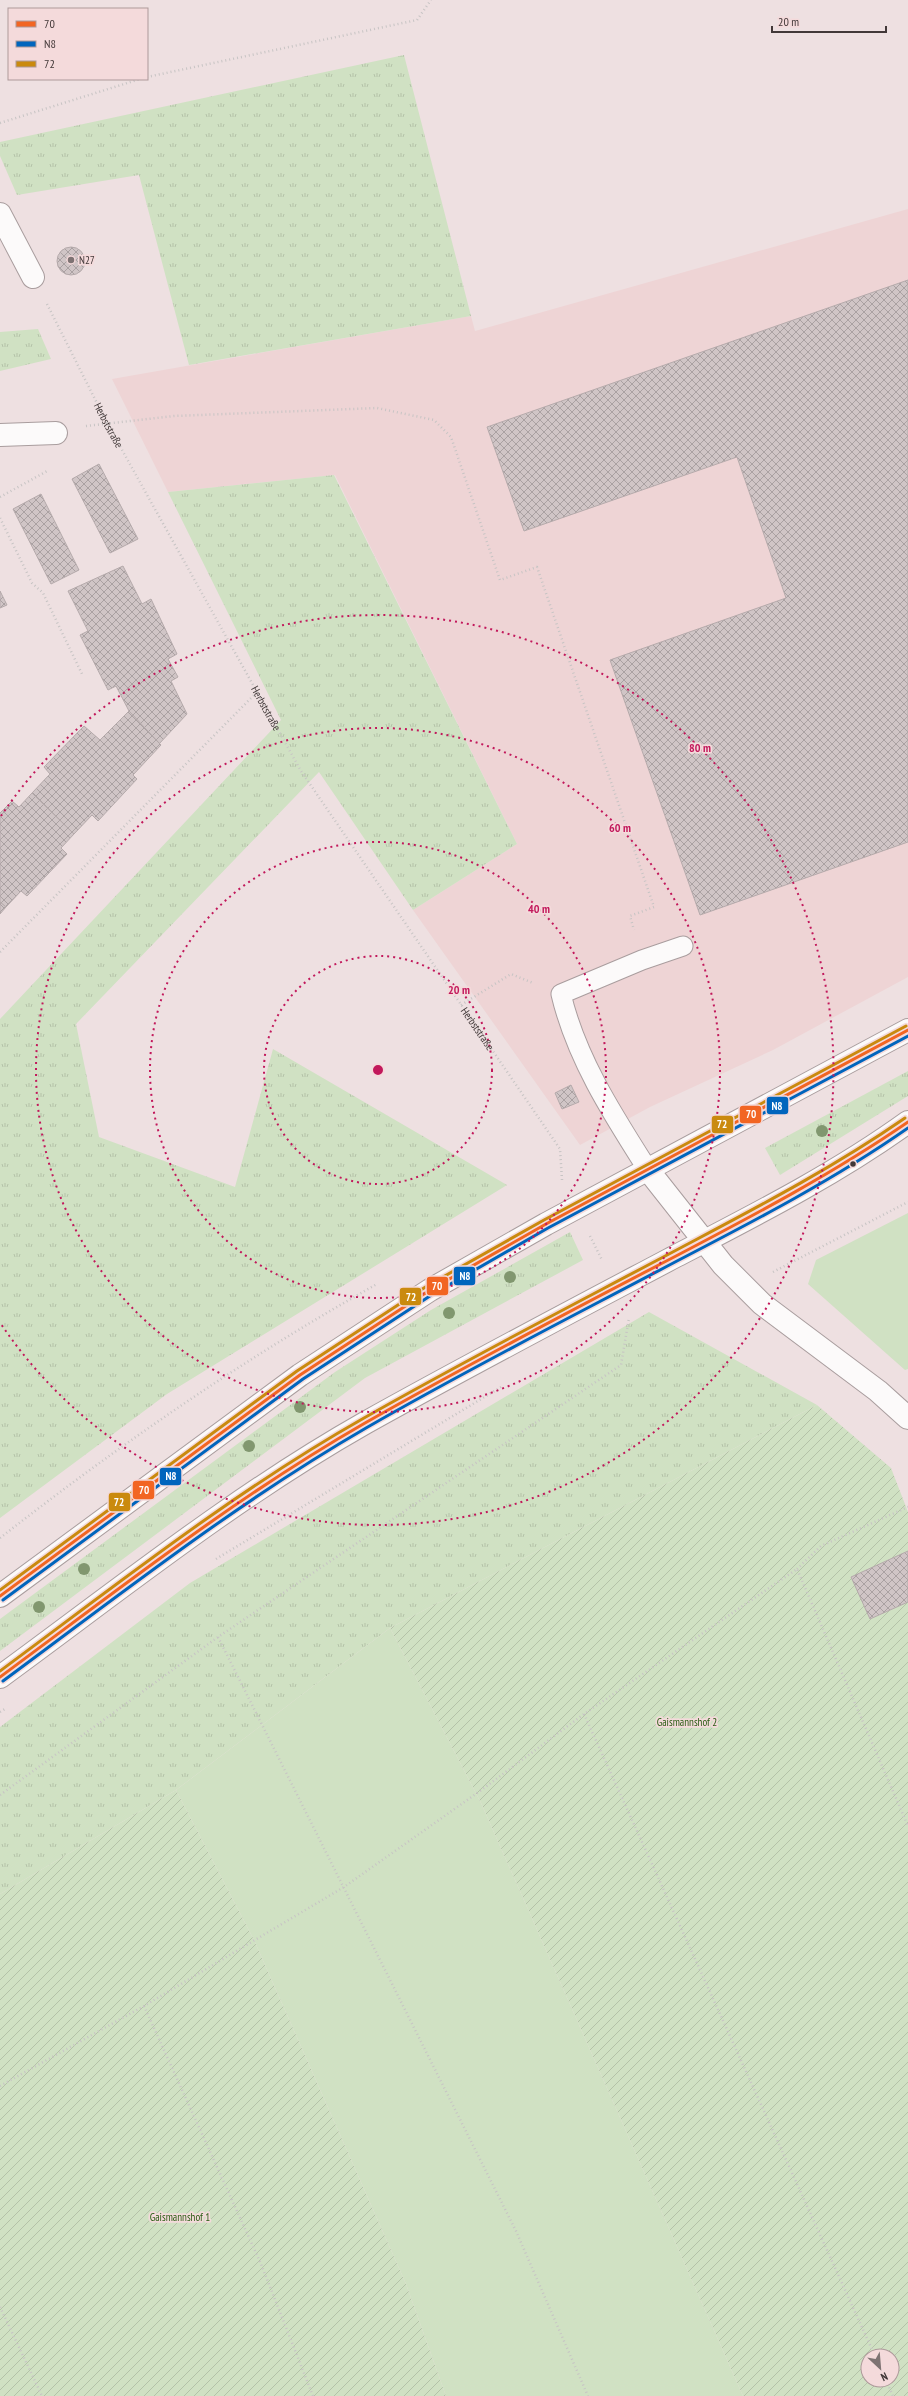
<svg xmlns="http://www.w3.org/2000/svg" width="908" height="2396" font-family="'PT Sans Narrow',sans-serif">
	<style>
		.built { fill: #eed4d5 }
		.grass { fill: url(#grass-tufts) }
		.park { fill: #d0e1c3 }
		.garden { fill: url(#garden-furrows); fill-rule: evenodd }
		.building { fill: url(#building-cross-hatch); stroke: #b5aaab }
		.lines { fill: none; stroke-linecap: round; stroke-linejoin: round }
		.lane-casing { stroke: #a99d9e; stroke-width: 21 }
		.street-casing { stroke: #a99d9e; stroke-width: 24 }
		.secondary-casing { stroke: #a99d9e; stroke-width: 24 }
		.path { stroke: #c7c4c4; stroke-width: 2.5; stroke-dasharray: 1 3; stroke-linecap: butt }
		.lane { stroke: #fcfafa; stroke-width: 19 }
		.street { stroke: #fcfafa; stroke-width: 22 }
		.secondary { stroke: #fcfafa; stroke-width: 22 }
		.bus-1-casing { stroke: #f4dadb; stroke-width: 6 }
		.bus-2-casing { stroke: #f4dadb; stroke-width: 6 }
		.bus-3-casing { stroke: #f4dadb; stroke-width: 6 }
		.bus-1 { stroke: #f26522; stroke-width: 3 }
		.bus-2 { stroke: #0065bd; stroke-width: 3 }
		.bus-3 { stroke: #ca8a0e; stroke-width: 3 }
		.tree { fill: #81976f }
		.ring { fill: none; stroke: #c2185b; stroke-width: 2; stroke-dasharray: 2 4 }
		.poi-dot { fill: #7e7373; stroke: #f4dadb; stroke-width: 1.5 }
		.bus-dot { fill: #423838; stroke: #f4dadb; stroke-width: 1.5 }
		.labels { text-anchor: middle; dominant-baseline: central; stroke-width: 3.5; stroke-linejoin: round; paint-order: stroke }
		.poi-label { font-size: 11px; fill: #423838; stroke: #f4dadb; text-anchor: start }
		.street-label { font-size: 11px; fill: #423838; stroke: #f4dadb }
		.park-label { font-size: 11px; fill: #285b11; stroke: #f4dadb }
		.centre { fill: #c2185b; stroke: #f4dadb; stroke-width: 2 }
		.ring-label { font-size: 12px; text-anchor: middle; font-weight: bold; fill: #c2185b; stroke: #f4dadb; stroke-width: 3.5; stroke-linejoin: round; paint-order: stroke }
		.line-badge { stroke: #f4dadb; stroke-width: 1.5 }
		.badge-label { font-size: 11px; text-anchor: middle; font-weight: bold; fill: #fff }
	</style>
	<defs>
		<pattern id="grass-tufts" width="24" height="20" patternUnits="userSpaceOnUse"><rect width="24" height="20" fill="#d0e1c3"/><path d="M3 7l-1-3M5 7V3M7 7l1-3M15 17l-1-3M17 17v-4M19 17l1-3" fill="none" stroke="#b4c2a8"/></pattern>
		<pattern id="garden-furrows" width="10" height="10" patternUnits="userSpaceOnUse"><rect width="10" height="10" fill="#d0e1c3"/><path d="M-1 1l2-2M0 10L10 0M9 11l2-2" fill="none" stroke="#b4c2a8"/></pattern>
		<pattern id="building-cross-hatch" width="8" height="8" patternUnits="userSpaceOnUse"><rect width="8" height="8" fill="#d0c5c6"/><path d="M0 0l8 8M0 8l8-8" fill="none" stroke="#aaa1a2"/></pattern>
	</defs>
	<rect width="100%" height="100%" fill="#eee0e1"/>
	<polygon class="built" points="908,209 908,977 773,1050 650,1107 580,1145 413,910 517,844 335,475 168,492 112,379 471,316 475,331"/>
	<g class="grass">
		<polygon points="404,55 471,316 189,365 139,175 17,195 0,156 0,142"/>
		<polygon points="38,329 51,359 0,371 0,332"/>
		<polygon points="334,475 517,844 413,910 319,772 76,1024 99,1137 235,1187 273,1049 507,1185 167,1394 0,1518 0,1019 281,720 168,492"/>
		<polygon points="908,1071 908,1096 780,1175 765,1148"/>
		<polygon points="570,1232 583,1260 365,1378 0,1651 0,1619 335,1372 431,1310"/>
		<polygon points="649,1312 817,1405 390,1628 176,1790 0,1894 0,1727 190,1583"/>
	</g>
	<g class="park">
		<polygon points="908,1213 908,1369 905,1370 808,1284 816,1260"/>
		<polygon points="390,1628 481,1803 743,2396 446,2396 406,2284 254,1940 176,1790"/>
	</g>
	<g class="garden">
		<path d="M817,1405L891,1468L908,1512V2396H743L481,1803L390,1628ZM868,2356H892V2380H868Z"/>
		<polygon points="176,1790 254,1940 406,2284 446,2396 0,2396 0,1894"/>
	</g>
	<g class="building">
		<circle cx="71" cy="261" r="14"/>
		<polygon points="908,280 908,842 700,915 610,660 786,598 737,457 524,531 487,427"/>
		<polygon points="99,464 138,539 110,553 72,479"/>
		<polygon points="41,494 79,570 51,584 13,509"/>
		<polygon points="123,566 142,604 151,599 177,654 168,659 178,677 171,681 187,714 159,744 129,711 116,686 108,690 80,635 88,631 68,591"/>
		<polygon points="0,591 7,605 0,608"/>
		<polygon points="129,711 161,745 133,775 137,779 98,821 92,815 74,834 32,793 50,774 44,767 84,726 100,740"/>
		<polygon points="32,793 74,834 61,848 67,854 27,896 21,891 6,907 0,902 0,813 12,801 19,807"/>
		<polygon points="0,902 6,907 0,914"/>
		<polygon points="571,1085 579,1102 562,1109 555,1093"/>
		<polygon points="908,1551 908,1602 870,1619 851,1577"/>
	</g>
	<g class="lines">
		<defs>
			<path id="lane" d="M648,1170C613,1115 576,1058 561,994L642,960L683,946"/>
			<g id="street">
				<polyline points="0,214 33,277"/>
				<polyline points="0,435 56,433"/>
				<polyline points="648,1170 723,1265 762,1304 878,1391 908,1418"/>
			</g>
			<g id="secondary">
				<polyline points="0,1596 300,1375 430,1290 546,1224 908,1030"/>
				<path d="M0,1677C119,1590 236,1496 365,1423C467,1366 572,1311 676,1256C755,1215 836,1174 908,1122"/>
			</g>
		</defs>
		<use href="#lane" class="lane-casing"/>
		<use href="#street" class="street-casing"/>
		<use href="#secondary" class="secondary-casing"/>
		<g class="path">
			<polyline points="147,77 417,20 431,0"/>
			<polyline points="0,123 140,79"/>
			<path id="s1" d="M47,304L107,423L301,771L560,1149L562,1180"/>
			<polyline points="86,426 174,416 377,408 434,420 451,437 500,580 537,567 654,907 630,916 634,930"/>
			<polyline points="0,497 49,470"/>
			<polyline points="0,518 32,583 43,593 82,674"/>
			<polyline points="0,952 258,691"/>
			<polyline points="461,1005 511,974 533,983"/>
			<polyline points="590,1236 602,1260"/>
			<polyline points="773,1272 908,1202"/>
			<path d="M0,1538C119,1445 245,1358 377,1284"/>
			<polyline points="216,1559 501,1387"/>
			<polyline points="797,1569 821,1546 908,1507"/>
			<polyline points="218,1637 516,2231 588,2396"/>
			<polyline points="0,1712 5,1709"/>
			<polyline points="584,1714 875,2356"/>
			<polyline points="0,1795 218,1637 621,1365 629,1318"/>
			<polyline points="144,2006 261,2264 313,2396"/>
			<polyline points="0,2086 144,2006 344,1887 480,1791 584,1714 797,1569 908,1826"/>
			<polyline points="0,2307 42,2396"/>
			<polyline points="886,2380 893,2396"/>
		</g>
		<use href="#lane" class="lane"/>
		<use href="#street" class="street"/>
		<use href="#secondary" class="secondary"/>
		<defs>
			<g id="bus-1">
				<polyline points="0,1596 300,1375 430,1290 546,1224 908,1030"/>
				<path d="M0,1677C119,1589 236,1497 365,1423C467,1365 572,1310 676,1256C756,1214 834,1173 908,1122"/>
			</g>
			<g id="bus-2">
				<polyline points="3,1600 303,1379 433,1294 548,1228 908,1036"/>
				<path d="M3,1681C122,1593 238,1502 366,1428C468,1369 573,1316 677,1261C756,1220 835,1179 908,1128"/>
			</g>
			<g id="bus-3">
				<polyline points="0,1590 297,1371 427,1286 544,1220 906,1026"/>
				<path d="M0,1671C119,1583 235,1491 364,1418C464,1361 567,1308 669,1254C750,1211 830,1170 905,1118"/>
			</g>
		</defs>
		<use href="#bus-1" class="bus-1-casing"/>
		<use href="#bus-2" class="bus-2-casing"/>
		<use href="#bus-3" class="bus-3-casing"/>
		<use href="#bus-1" class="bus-1"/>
		<use href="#bus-2" class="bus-2"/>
		<use href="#bus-3" class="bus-3"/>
	</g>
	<g class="tree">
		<circle cx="822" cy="1131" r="6"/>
		<circle cx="510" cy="1277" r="6"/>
		<circle cx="449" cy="1313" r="6"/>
		<circle cx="300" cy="1407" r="6"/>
		<circle cx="249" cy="1446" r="6"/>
		<circle cx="84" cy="1569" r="6"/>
		<circle cx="39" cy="1607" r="6"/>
	</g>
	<g class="ring">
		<circle cx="378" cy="1070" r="114"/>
		<circle cx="378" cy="1070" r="228"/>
		<circle cx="378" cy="1070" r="342"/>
		<path d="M1 816A455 455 0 1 1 1 1324"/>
	</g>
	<circle class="poi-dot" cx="71" cy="260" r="4"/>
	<circle class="bus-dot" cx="853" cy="1164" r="3.5"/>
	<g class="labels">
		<g class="poi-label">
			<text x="79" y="260">N27</text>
		</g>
		<g class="street-label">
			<text stroke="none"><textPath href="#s1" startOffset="136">Herbststraße</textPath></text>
			<text stroke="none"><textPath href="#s1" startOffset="460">Herbststraße</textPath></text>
			<text stroke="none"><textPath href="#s1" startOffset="844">Herbststraße</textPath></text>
		</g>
		<g class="park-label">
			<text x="687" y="1722">Gaismannshof 2</text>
			<text x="180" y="2217">Gaismannshof 1</text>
		</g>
	</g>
	<circle cx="378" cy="1070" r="6" class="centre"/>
	<g class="ring-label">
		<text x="700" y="752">80 m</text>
		<text x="620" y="832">60 m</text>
		<text x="539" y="913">40 m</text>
		<text x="459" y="994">20 m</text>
	</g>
	<g class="line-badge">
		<rect x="766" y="1096" width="23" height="19" rx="4" fill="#0065bd"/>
		<rect x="739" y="1105" width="23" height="19" rx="4" fill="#f26522"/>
		<rect x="711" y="1115" width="23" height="19" rx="4" fill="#ca8a0e"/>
		<rect x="453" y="1266" width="23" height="20" rx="4" fill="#0065bd"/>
		<rect x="426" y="1276" width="23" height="20" rx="4" fill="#f26522"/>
		<rect x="399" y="1287" width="23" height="19" rx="4" fill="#ca8a0e"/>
		<rect x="159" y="1467" width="23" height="19" rx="4" fill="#0065bd"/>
		<rect x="132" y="1480" width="23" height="20" rx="4" fill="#f26522"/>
		<rect x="108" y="1492" width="23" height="20" rx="4" fill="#ca8a0e"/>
	</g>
	<g class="badge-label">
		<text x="777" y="1110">N8</text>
		<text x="751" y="1118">70</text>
		<text x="722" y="1128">72</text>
		<text x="465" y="1280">N8</text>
		<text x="437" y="1290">70</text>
		<text x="411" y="1301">72</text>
		<text x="171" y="1480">N8</text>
		<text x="144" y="1494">70</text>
		<text x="119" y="1506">72</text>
	</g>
	<rect x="8" y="8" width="140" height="72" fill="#f4dadb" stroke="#ad999a"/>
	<rect x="16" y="21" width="20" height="6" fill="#f26522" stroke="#ad999a"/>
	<text x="44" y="28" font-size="12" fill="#423838">70</text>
	<rect x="16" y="41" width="20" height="6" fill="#0065bd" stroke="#ad999a"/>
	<text x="44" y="48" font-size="12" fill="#423838">N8</text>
	<rect x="16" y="61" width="20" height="6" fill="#ca8a0e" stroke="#ad999a"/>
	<text x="44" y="68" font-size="12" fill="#423838">72</text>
	<g transform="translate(880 2368) rotate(154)"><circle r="19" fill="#f4dadb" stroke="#ad999a"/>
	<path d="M0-3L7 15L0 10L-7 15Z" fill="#7e7373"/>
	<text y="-6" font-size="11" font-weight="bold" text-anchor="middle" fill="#423838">N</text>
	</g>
	<path d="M772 26v6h114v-6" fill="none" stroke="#423838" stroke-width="2"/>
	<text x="778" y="26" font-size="12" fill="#423838" stroke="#f4dadb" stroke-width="3" paint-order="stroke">20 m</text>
</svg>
